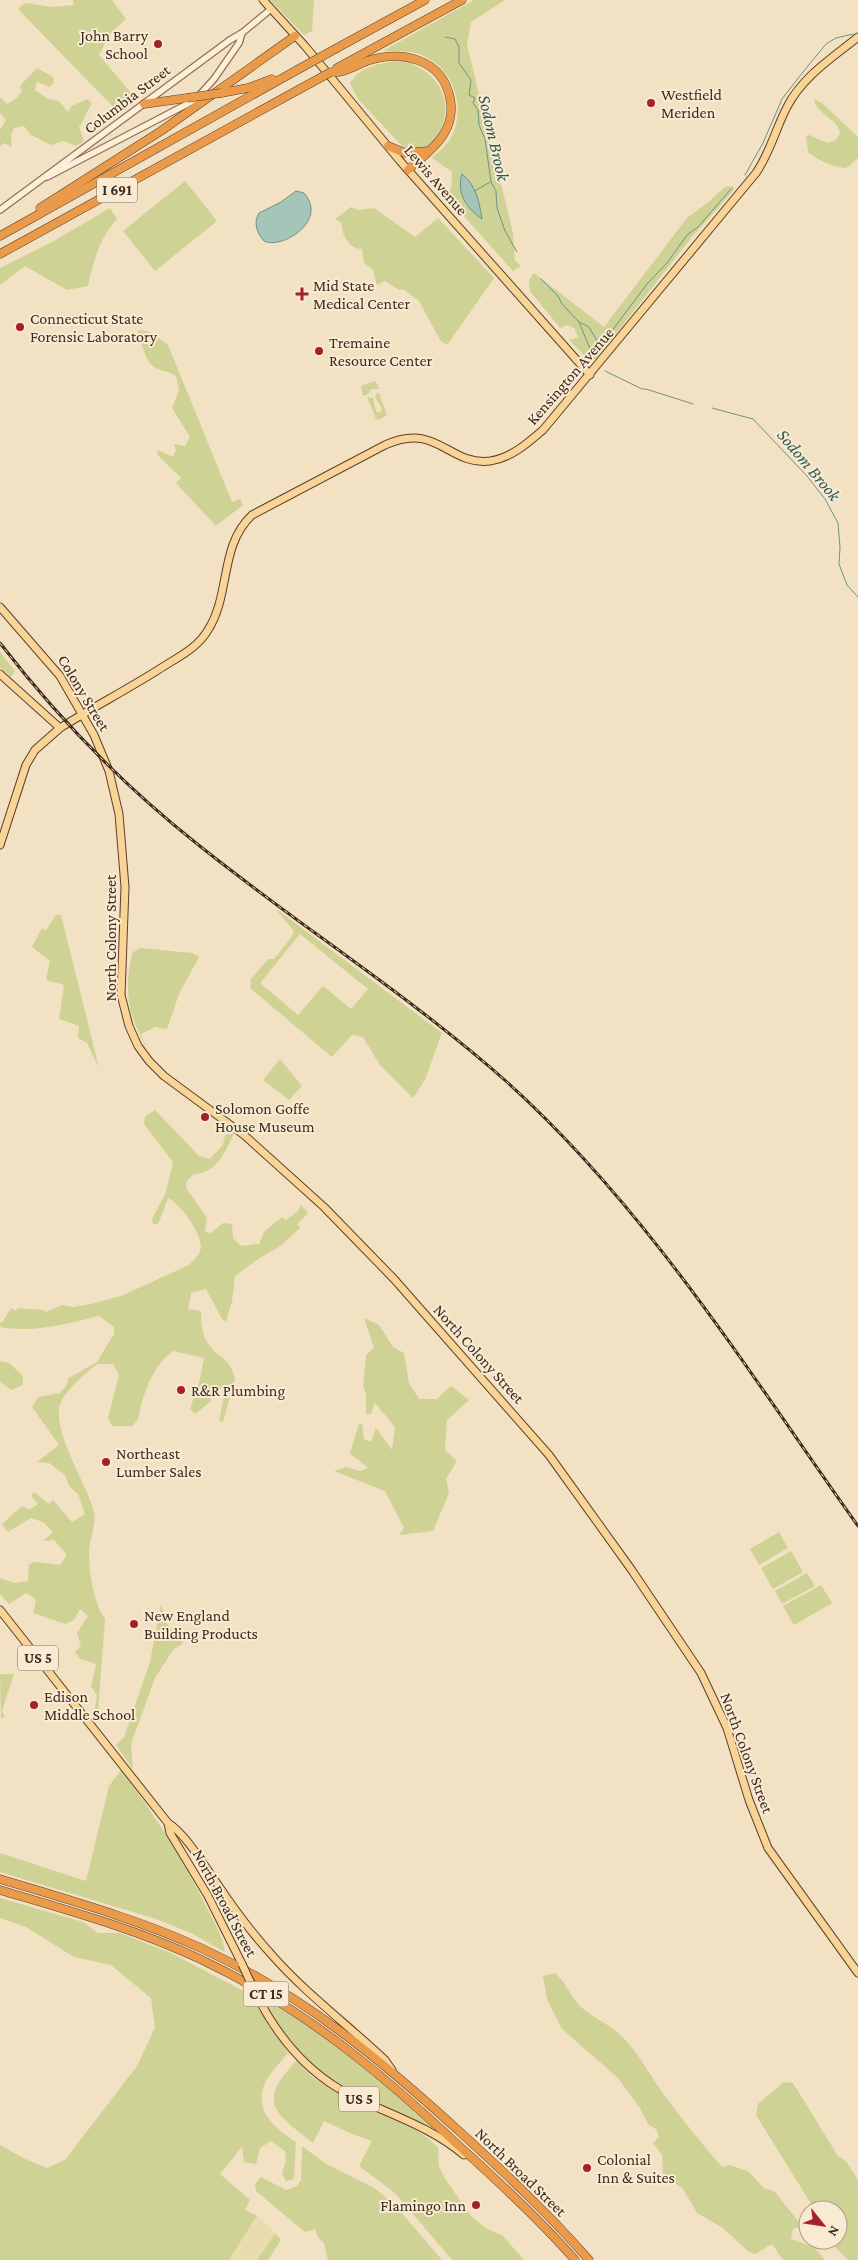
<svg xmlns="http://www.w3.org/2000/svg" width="858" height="2260" font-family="'Crimson Pro',serif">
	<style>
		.farmland { fill: #e9dcaf }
		.green { fill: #cfd295; fill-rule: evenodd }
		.water { fill: #a5c5b9; stroke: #6b9487 }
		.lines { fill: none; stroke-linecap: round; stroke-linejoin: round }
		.stream { stroke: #6b9487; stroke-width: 1 }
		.minor-casing { stroke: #8f7157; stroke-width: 8 }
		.major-casing { stroke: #5c3f2c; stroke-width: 9 }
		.highway-casing { stroke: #5c3f2c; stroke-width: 9 }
		.minor { stroke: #fceed7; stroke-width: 5.5 }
		.major { stroke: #f9d497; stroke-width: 7 }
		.highway { stroke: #ea9a4b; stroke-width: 8 }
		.rail-casing { stroke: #3d2a1d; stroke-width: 3 }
		.rail { stroke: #f9ebd3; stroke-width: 1; stroke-dasharray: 4; stroke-linecap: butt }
		.major-bridge-casing { stroke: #5c3f2c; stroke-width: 9; stroke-linecap: butt }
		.highway-bridge-casing { stroke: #5c3f2c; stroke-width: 9; stroke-linecap: butt }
		.major-bridge { stroke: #f9d497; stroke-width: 7 }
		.highway-bridge { stroke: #ea9a4b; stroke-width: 8 }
		.poi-dot { fill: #a4212a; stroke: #f9ebd3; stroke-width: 2 }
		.labels { text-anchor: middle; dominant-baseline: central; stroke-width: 4; stroke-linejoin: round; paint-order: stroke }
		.shield { fill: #f9ebd3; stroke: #756454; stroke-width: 1 }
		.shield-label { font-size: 15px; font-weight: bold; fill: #3d2a1d }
		.poi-label { font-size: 16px; fill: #3d2a1d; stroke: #f9ebd3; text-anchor: start }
		.street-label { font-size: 16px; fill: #3d2a1d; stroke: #f9ebd3 }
		.water-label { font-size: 18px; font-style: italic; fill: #2b5e57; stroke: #f9ebd3 }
	</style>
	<rect width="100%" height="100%" fill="#f2e1c2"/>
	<polygon class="farmland" points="257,2216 275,2233 257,2260 229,2260"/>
	<g class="green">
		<polygon points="73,0 112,0 126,19 110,34 99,55 137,100 120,114 18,9 25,3 54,7 74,5"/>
		<polygon points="270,0 314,0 312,31 304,35"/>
		<path d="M474,0H505L471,22L467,45L513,233L515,260L521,266L513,271L445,195L451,188L452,172L432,158C438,152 447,145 451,138C466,109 455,70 424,56C412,50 396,51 383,51Z"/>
		<path d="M403,61C476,82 440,169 402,146L358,99L350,83C361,65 384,62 403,61Z"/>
		<path d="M37,68L53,77L54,82L50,87L37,82L35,90L48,99L59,101L68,112L71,106L88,99L92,104C86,111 85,119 79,127L84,141L76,146L63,141L51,145L31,135L24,126L14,128L11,135L12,147L4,143L0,146V130L6,120L0,113V97L7,104L17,98L22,91L20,86Z"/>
		<path d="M814,99L823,104L858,137V158C854,161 849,167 845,168C838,169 813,158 808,152L806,136L809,135L827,143L836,140L840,134C840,119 815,114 814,99Z"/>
		<polygon points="185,181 217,221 155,271 123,231"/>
		<polygon points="733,186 734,190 692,237 596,359 590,361 569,340 578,337 574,328 567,325 560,328 530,291 529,280 534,273 604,327 687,218 706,204 725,187"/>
		<path d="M351,207L358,210L374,208L415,237L438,218L494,278L447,345L440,340L419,301L403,289L399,290L385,281L377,285L373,270L364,263L362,249C350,250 341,235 342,223L335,219Z"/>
		<path d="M110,208L117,219C100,237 93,262 88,286L67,290L25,266L0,285V268L52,242Z"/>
		<path d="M140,330L150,332L168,345L232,502L240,499L243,505L216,526L176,483L181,478L157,454L158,450L173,457L176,450L174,444L185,446L190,437L172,408L179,390L176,376C169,371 165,372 158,369C143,363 144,343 137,332Z"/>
		<polygon points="375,381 380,389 371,389 368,394 363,396 361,386"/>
		<polygon points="377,393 379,393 387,415 379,420 376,419 367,397 373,398 376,411 380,413 382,409 375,397"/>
		<polygon points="0,652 15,671 11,677 0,667"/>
		<path d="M275,908L442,1033L425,1080L413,1098L380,1065L363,1037L352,1035L332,1057L250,988L251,979L268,959H274L291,938L294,931ZM300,934L368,989L351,1009L323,986L298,1015L260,983Z"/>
		<polygon points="56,915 61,915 99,1068 87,1043 78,1038 79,1026 59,1019 64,985 46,980 50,961 32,947 42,928 46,930"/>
		<path d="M140,948L192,953L199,957L179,994L167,1029L155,1027L141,1034L147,1048C127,1013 124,992 132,953Z"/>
		<polygon points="280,1059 302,1086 289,1100 263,1080"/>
		<path d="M155,1110L199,1156L210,1159L223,1145L225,1135L234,1133C226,1151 217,1173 194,1174L186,1182L187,1189L207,1218L205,1232L211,1233L223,1223L232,1224L233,1238L241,1246L259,1244L264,1232L282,1217L286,1220L298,1211L301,1205L308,1213L297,1224L300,1228L279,1247L258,1259L235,1276L232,1301L226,1322L222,1319L206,1289L191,1293L188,1309L201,1311C201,1322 202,1336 209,1345C220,1360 228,1355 235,1378L223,1422L219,1421L225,1391L220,1388L212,1390L210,1402L195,1414L190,1409L200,1379L204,1358L173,1351C156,1363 147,1384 141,1405C139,1413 139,1421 132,1426H112L108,1418L119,1375L113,1364H97C86,1373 59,1395 59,1410C57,1441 86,1482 94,1512C97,1524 89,1540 89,1553C89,1572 94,1604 105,1619L98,1711L95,1709L97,1695L91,1687L96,1664L80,1659L75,1652L81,1646L77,1633L88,1616L80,1609L74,1620L65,1624L33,1613L36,1602L33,1597L26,1593L9,1604L0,1594V1578L14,1583L28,1581L29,1564L36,1562L60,1565L67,1555L54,1540L43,1541L53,1532L43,1522L31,1518L8,1532L2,1524L22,1506L29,1510L38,1504L31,1496L34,1492L49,1504L53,1500L72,1522L85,1514L78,1494L69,1486L65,1475L49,1463L37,1462L59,1445L32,1407L38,1397L60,1393L66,1386L69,1378L97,1362L114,1334V1327L99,1316C65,1324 35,1333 0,1327V1322L2,1323L11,1308L16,1311L18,1308L42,1310L46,1312L62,1305L73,1307L91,1304L121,1296L189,1265C194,1260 201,1254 201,1246C200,1231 181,1205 168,1198L158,1224H153L152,1219L166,1192L173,1162L144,1124L145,1117Z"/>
		<polygon points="364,1318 379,1325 393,1347 404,1353 409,1383 419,1399 437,1399 451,1386 469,1400 447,1420 445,1450 457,1461 446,1479 449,1493 433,1531 399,1535 404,1528 385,1491 334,1471 346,1467 360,1471 368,1468 350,1453 359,1424 362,1424 364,1439 371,1442 376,1428 392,1450 395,1427 375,1403 371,1414 366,1415 366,1395 363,1385 366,1355 374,1348"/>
		<polygon points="0,1361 9,1363 23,1376 23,1385 12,1390 0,1382"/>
		<polygon points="779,1532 788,1548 759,1565 750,1549"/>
		<polygon points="791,1551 803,1572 773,1589 761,1568"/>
		<polygon points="807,1573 815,1586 782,1604 775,1591"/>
		<polygon points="821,1585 832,1603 794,1625 783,1606"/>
		<polygon points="161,1604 167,1623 183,1643 173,1650 155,1678 131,1744 133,1769 116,1745 124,1737 150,1662"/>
		<polygon points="0,1674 14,1674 2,1711 5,1716 1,1719"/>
		<path d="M121,1770C154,1814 184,1861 208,1910C215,1924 223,1937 225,1952L191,1933L156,1919L0,1872V1853L86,1881L109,1786Z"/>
		<path d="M0,1898L83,1922L98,1933H120L171,1953L251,1995L288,2053C281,2062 268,2074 264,2085C254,2112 276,2129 296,2142L294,2179L286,2181L282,2174L286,2160L285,2151L271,2141L260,2148L256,2164L244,2162L242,2147L220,2174L250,2200L245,2210L257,2216L229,2260H0V2145L25,2159L47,2168L65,2160L137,2066L155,2028L151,1998L111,1965L74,1957L26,1927L0,1918Z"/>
		<path d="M555,1973C568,1984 570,1998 582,2008C593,2017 606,2023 617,2032C636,2048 648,2072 662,2092C681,2118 701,2143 722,2167L730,2165L749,2172L764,2188L775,2192L802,2226L793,2229L791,2239L814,2247L825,2260H783L772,2244L755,2254L749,2252L723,2228L697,2213L683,2189L663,2174L662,2155L653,2143L659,2137L657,2130L648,2124L640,2108L618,2078L562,2029L547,1999L543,1976Z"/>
		<path d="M264,1998L326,2037L360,2062L433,2127L432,2130C395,2111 353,2095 319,2071C301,2057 273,2019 264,1998Z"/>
		<path d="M297,2060L311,2076L338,2094L420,2132L438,2147L439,2166L444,2177L471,2216L487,2229L502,2235L524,2260H452L395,2193L359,2166L372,2141L352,2134L324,2121L313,2143C274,2112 256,2103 297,2060Z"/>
		<polygon points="784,2082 793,2083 838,2156 846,2161 858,2180 858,2260 848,2260 831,2243 829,2240 838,2240 838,2210 815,2210 756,2115 758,2104"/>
		<polygon points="302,2146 326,2164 374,2188 394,2204 442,2260 328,2260 324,2243 318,2238 315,2229 305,2232 256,2191 255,2184 261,2177 286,2190 297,2186 301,2180"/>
		<polygon points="275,2233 281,2240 268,2260 257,2260"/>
	</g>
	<g class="water">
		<path d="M462,174C476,185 479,201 482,219C467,209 456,193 462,174Z"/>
		<path d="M296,191L304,193C329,221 281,250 264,241C257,233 253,223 259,213L281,202Z"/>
	</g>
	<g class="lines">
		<g class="stream">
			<polyline points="445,37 455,39 459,47 459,63 471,80 469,95 475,98 473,103 478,110 479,125 485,139 491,182 496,191 497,208 505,231 517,252"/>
			<polyline points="745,175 763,143 782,99 799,77 826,44 836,38 853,34"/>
			<polyline points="475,191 490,182"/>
			<polyline points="541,279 558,296 562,304 579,322 593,356"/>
			<polyline points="579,322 589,327 597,341 600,342 608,336 647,284 667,263 687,235 698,227 731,189"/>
			<polyline points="605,371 642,389 646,389 693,404"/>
			<polyline points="712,408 753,419 807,476 825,499 838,523 840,547 839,564 847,585 858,597"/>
		</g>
		<defs>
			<g id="minor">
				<polyline points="47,177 195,100 214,79 239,43 242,33"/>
				<polyline points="0,210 230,40 242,33 271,9"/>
			</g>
			<g id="major">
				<polyline points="263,0 305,46 400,161 590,375"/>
				<polyline points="0,607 60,676 94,735 109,771 119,814 125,887 121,995 129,1026 138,1046 149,1061 164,1076 244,1135 324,1207 394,1279 549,1455 631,1569 701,1673 727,1728 749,1800 768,1848 858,1973"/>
				<polyline points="0,674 60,728"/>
				<path d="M0,845L26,765L35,750L60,728C92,708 126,690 158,670C176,658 197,649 208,630C231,594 219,546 252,515L385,445C437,421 448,466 490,461C511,458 528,443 543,430L756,173C771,151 775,130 787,107C802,77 832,58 858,37"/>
				<path d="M0,1610L168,1823C186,1834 205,1867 218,1885C234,1909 251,1932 271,1954C305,1993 347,2024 385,2060L392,2070"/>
				<polyline points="168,1823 170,1833 208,1896 242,1964"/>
				<path d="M256,1994C278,2038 308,2074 352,2096C391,2115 431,2127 464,2155"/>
			</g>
			<g id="highway">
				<polyline points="337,48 425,0"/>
				<polyline points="337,68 462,0"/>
				<path d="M331,72C343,74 356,65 367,61C401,50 442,58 450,98C457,132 431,150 408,170"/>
				<polyline points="221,93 248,88 272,79"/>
				<polyline points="144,104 187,98"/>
				<polyline points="388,146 405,153 428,151"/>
				<polyline points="40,208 161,131 295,36"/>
				<polyline points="0,236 297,70"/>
				<polyline points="0,254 298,90"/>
				<path d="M0,1879C69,1900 138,1919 203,1949C304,1996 379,2058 460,2132C505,2173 549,2214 589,2260"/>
				<path d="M0,1890C67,1910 136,1929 200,1959C302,2007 378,2070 459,2146C499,2182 539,2219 575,2260"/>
			</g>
		</defs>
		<use href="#minor" class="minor-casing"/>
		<use href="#major" class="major-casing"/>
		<use href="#highway" class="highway-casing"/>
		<use href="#minor" class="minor"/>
		<use href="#major" class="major"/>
		<use href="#highway" class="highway"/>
		<defs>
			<path id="rail" d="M0,643C57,717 123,785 196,843C298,925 409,995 507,1082C648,1209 749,1373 858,1526"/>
		</defs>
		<use href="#rail" class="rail-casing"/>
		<use href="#rail" class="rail"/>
		<defs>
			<polyline id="major-bridge" points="242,1964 256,1994"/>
			<g id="highway-bridge">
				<polyline points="297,70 337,48"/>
				<polyline points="298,90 331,72"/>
				<polyline points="187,98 221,93"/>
			</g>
		</defs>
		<use href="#major-bridge" class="major-bridge-casing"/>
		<use href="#highway-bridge" class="highway-bridge-casing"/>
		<use href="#major-bridge" class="major-bridge"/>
		<use href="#highway-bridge" class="highway-bridge"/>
	</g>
	<g class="poi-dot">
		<circle cx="158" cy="44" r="5"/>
		<circle cx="651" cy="103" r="5"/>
		<path d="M299.5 286.5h5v5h5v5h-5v5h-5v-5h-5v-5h5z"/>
		<circle cx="20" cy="327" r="5"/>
		<circle cx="319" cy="351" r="5"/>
		<circle cx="205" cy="1117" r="5"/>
		<circle cx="181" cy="1390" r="5"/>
		<circle cx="106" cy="1462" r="5"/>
		<circle cx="134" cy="1624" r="5"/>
		<circle cx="34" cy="1705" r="5"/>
		<circle cx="587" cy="2168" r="5"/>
		<circle cx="476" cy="2205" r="5"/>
	</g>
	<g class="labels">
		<g class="shield">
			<rect x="97" y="177.5" width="40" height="25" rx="4"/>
			<rect x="18" y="1645.5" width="40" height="25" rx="4"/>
			<rect x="243.5" y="1981.5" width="45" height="25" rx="4"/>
			<rect x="339" y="2086.5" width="40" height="25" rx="4"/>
		</g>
		<g class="shield-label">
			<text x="117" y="190">I 691</text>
			<text x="38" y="1658">US 5</text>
			<text x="266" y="1994">CT 15</text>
			<text x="359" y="2099">US 5</text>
		</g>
		<g class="poi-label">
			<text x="148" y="35" text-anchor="end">John Barry<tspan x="148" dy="18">School</tspan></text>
			<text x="661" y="94">Westfield<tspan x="661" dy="18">Meriden</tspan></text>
			<text x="313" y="285">Mid State<tspan x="313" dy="18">Medical Center</tspan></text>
			<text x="30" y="318">Connecticut State<tspan x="30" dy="18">Forensic Laboratory</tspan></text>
			<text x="329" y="342">Tremaine<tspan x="329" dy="18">Resource Center</tspan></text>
			<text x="215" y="1108">Solomon Goffe<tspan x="215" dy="18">House Museum</tspan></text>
			<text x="191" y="1390">R&amp;R Plumbing</text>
			<text x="116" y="1453">Northeast<tspan x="116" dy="18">Lumber Sales</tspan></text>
			<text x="144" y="1615">New England<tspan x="144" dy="18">Building Products</tspan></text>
			<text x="44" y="1696">Edison<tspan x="44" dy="18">Middle School</tspan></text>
			<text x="597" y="2159">Colonial<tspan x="597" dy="18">Inn &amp; Suites</tspan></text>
			<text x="466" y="2205" text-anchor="end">Flamingo Inn</text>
		</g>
		<g class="street-label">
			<text transform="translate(127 99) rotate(-37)">Columbia Street</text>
			<text transform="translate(436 180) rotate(49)">Lewis Avenue</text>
			<text transform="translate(570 376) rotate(-49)">Kensington Avenue</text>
			<text transform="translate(84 693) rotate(59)">Colony Street</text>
			<text transform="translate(110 938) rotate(-90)">North Colony Street</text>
			<text transform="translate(479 1354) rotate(48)">North Colony Street</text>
			<text transform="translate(747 1753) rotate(70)">North Colony Street</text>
			<text transform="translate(225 1903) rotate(62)">North Broad Street</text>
			<text transform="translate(521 2172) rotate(44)">North Broad Street</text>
		</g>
		<g class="water-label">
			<text transform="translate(494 138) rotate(77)">Sodom Brook</text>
			<text transform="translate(809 465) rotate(50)">Sodom Brook</text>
		</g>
	</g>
	<g transform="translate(823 2225) rotate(120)"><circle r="24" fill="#f9ebd3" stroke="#ae9e8a"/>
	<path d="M0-4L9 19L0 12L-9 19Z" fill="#a4212a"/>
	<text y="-8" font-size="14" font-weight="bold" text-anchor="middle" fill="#3d2a1d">N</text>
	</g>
</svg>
